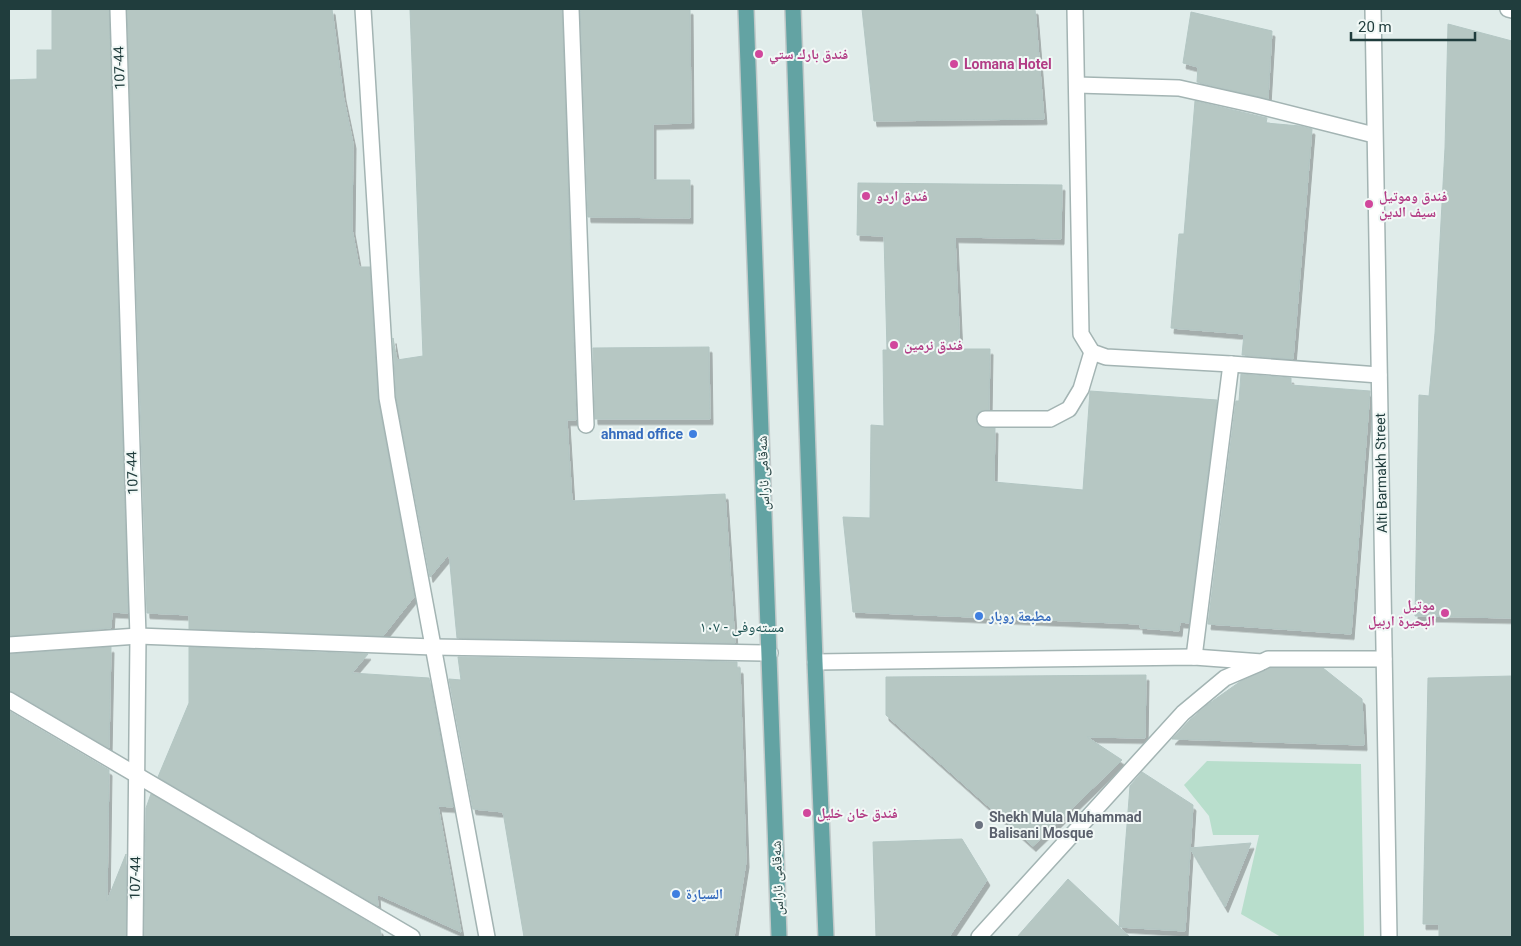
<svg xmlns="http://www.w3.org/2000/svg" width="1521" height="946" font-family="Roboto,'Noto Naskh Arabic',sans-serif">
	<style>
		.green { fill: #b8decc }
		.building { fill: #b6c7c3; stroke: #b3c6c3; filter: url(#shadow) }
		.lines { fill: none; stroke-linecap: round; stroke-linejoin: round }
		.minor-casing { stroke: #a3b4b3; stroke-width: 18 }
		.major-casing { stroke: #c1c9c9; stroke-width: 18 }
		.minor { stroke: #fff; stroke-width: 15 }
		.major { stroke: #63a3a3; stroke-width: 15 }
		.hotel-dot { fill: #d1479c; stroke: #f1f8f6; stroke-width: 2 }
		.shop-dot { fill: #3f7fe0; stroke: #f1f8f6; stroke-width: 2 }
		.worship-dot { fill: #6b7280; stroke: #f1f8f6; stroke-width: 2 }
		.labels { text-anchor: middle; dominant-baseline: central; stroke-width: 4; stroke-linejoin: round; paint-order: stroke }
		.hotel-label { font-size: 14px; font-weight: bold; fill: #b23c85; stroke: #f1f8f6; text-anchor: start }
		.street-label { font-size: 14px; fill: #203d3d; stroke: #f1f8f6 }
		.shop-label { font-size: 14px; font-weight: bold; fill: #366cbe; stroke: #f1f8f6; text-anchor: start }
		.worship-label { font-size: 14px; font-weight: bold; fill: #5b616d; stroke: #f1f8f6; text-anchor: start }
		.neighbourhood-label { font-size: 15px; fill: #1b5050; stroke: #f1f8f6 }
	</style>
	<defs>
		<filter id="shadow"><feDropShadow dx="3" dy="5.5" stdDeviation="0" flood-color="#0004"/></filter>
	</defs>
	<rect width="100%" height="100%" fill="#e0ecea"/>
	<polygon class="green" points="1207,761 1361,764 1364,937 1281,937 1241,914 1259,835 1213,835 1209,816 1184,785"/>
	<g class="building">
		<polygon points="52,9 109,9 128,613 112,612 111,628 9,636 9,80 37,79 37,50 52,50"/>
		<polygon points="127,9 332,9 343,95 353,143 352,229 359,267 370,267 378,400 414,597 383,636 189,629 189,615 147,613"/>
		<polygon points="410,9 562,9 576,420 567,420 572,501 725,494 735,643 457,638 449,554 430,577 396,397 393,338 397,360 423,356"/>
		<polygon points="580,9 690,9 691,123 653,124 653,180 690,180 690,218 588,217"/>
		<polygon points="862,9 1035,9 1044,119 874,121"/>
		<polygon points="1191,12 1272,31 1268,99 1197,82 1198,67 1183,63"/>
		<polygon points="1448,24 1512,41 1512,618 1415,616 1419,395 1429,396 1435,333 1445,148"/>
		<polygon points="1195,101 1267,118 1266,123 1300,126 1312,129 1293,359 1242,355 1244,334 1171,328 1179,234 1184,234"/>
		<polygon points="858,183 1062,185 1061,239 955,237 960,349 990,349 989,410 980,411 977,415 976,419 981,427 995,428 994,482 1083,490 1090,391 1217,400 1189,623 1180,622 1179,631 1140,628 1140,624 853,612 843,517 870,518 871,425 884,426 883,350 887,350 884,236 857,235"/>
		<polygon points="709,347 710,419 595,419 593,348"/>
		<polygon points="1241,374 1291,378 1291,385 1370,391 1351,634 1208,624 1236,401 1239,401"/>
		<polygon points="111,647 109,748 14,692 9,691 9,654"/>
		<polygon points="189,647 368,654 352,673 429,678 453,807 438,806 461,932 377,894 378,906 158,777 189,703"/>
		<polygon points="458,657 737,662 737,668 740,668 746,862 734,937 524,937 503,812 473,809 449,679 461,680"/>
		<polygon points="1270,668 1323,668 1362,699 1364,745 1172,739 1190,720 1207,705 1241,681"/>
		<polygon points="1146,675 1145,738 1087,737 1122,760 1033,846 886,715 886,677"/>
		<polygon points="1512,676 1512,937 1439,937 1439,924 1423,924 1428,678"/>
		<polygon points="9,711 109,770 107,901 126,854 126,937 9,937"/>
		<polygon points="1142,772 1193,805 1185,931 1119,927 1130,786"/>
		<polygon points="151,794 380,929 381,937 144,937 146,808"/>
		<polygon points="962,839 987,880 949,937 876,937 873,842"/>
		<polygon points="1251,843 1225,907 1190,848"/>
		<polygon points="1068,879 1119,927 1130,937 1017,937"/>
	</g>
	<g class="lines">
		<defs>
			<g id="minor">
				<polyline points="118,9 138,636 135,937"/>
				<polyline points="363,9 387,398 487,937"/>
				<polyline points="571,9 586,425"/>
				<polyline points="1075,9 1081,334 1092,352 1106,357 1231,364 1379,375"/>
				<polyline points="1373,9 1389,937"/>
				<polyline points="1508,9 1512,10"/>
				<polyline points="1077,85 1179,88 1255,105 1374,135"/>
				<polyline points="985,419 1050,419 1069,409 1081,389 1092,352"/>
				<polyline points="9,645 138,636 433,647 770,653"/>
				<polyline points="1194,657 1231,364"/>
				<polyline points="815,662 1194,657 1262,662 1268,659 1384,659"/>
				<polyline points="9,700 412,937"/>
				<polyline points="979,937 1183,713 1225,678 1260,663"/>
			</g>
			<g id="major">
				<polyline points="746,9 779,937"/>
				<polyline points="793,9 815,662 826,937"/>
			</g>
		</defs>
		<use href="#minor" class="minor-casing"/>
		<use href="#major" class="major-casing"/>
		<use href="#minor" class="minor"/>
		<use href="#major" class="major"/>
	</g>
	<g class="hotel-dot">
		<circle cx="759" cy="54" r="5"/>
		<circle cx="954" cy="64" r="5"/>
		<circle cx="866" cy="196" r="5"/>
		<circle cx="1369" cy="204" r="5"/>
		<circle cx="894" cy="345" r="5"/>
		<circle cx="1445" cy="613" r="5"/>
		<circle cx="807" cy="813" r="5"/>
	</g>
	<g class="shop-dot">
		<circle cx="693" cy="434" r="5"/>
		<circle cx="979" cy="616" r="5"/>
		<circle cx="676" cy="894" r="5"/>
	</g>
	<circle class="worship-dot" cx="979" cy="825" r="5"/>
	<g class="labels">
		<g class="hotel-label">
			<text x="769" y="54">فندق بارك ستي</text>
			<text x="964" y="64">Lomana Hotel</text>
			<text x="876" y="196">فندق اردو</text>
			<text x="1379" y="196">فندق وموتيل<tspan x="1379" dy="16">سيف الدين</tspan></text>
			<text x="904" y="345">فندق نرمين</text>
			<text x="1435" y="605" text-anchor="end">موتيل<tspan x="1435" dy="16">البحيرة اربيل</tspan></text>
			<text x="817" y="813">فندق خان خليل</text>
		</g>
		<g class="street-label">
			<text transform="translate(119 68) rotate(-92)">107-44</text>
			<text transform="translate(132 473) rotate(-92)">107-44</text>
			<text transform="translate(763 473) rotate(-92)">شەقامی ئاراس</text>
			<text transform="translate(1381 473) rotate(-91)">Alti Barmakh Street</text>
			<text transform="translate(135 878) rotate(-89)">107-44</text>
			<text transform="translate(777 878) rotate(-92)">شەقامی ئاراس</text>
		</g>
		<g class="shop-label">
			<text x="683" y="434" text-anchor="end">ahmad office</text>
			<text x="989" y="616">مطبعة روبار</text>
			<text x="686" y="894">السيارة</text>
		</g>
		<g class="worship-label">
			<text x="989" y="817">Shekh Mula Muhammad<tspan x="989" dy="16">Balisani Mosque</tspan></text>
		</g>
		<g class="neighbourhood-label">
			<text x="742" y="627">مستەوفی - ١٠٧</text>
		</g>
	</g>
	<rect width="1521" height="946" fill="none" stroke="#203d3d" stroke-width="20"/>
	<path d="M1351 32v8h124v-8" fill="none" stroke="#203d3d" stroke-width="2.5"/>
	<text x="1358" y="32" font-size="15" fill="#203d3d" stroke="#f1f8f6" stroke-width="4" paint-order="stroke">20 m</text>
</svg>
